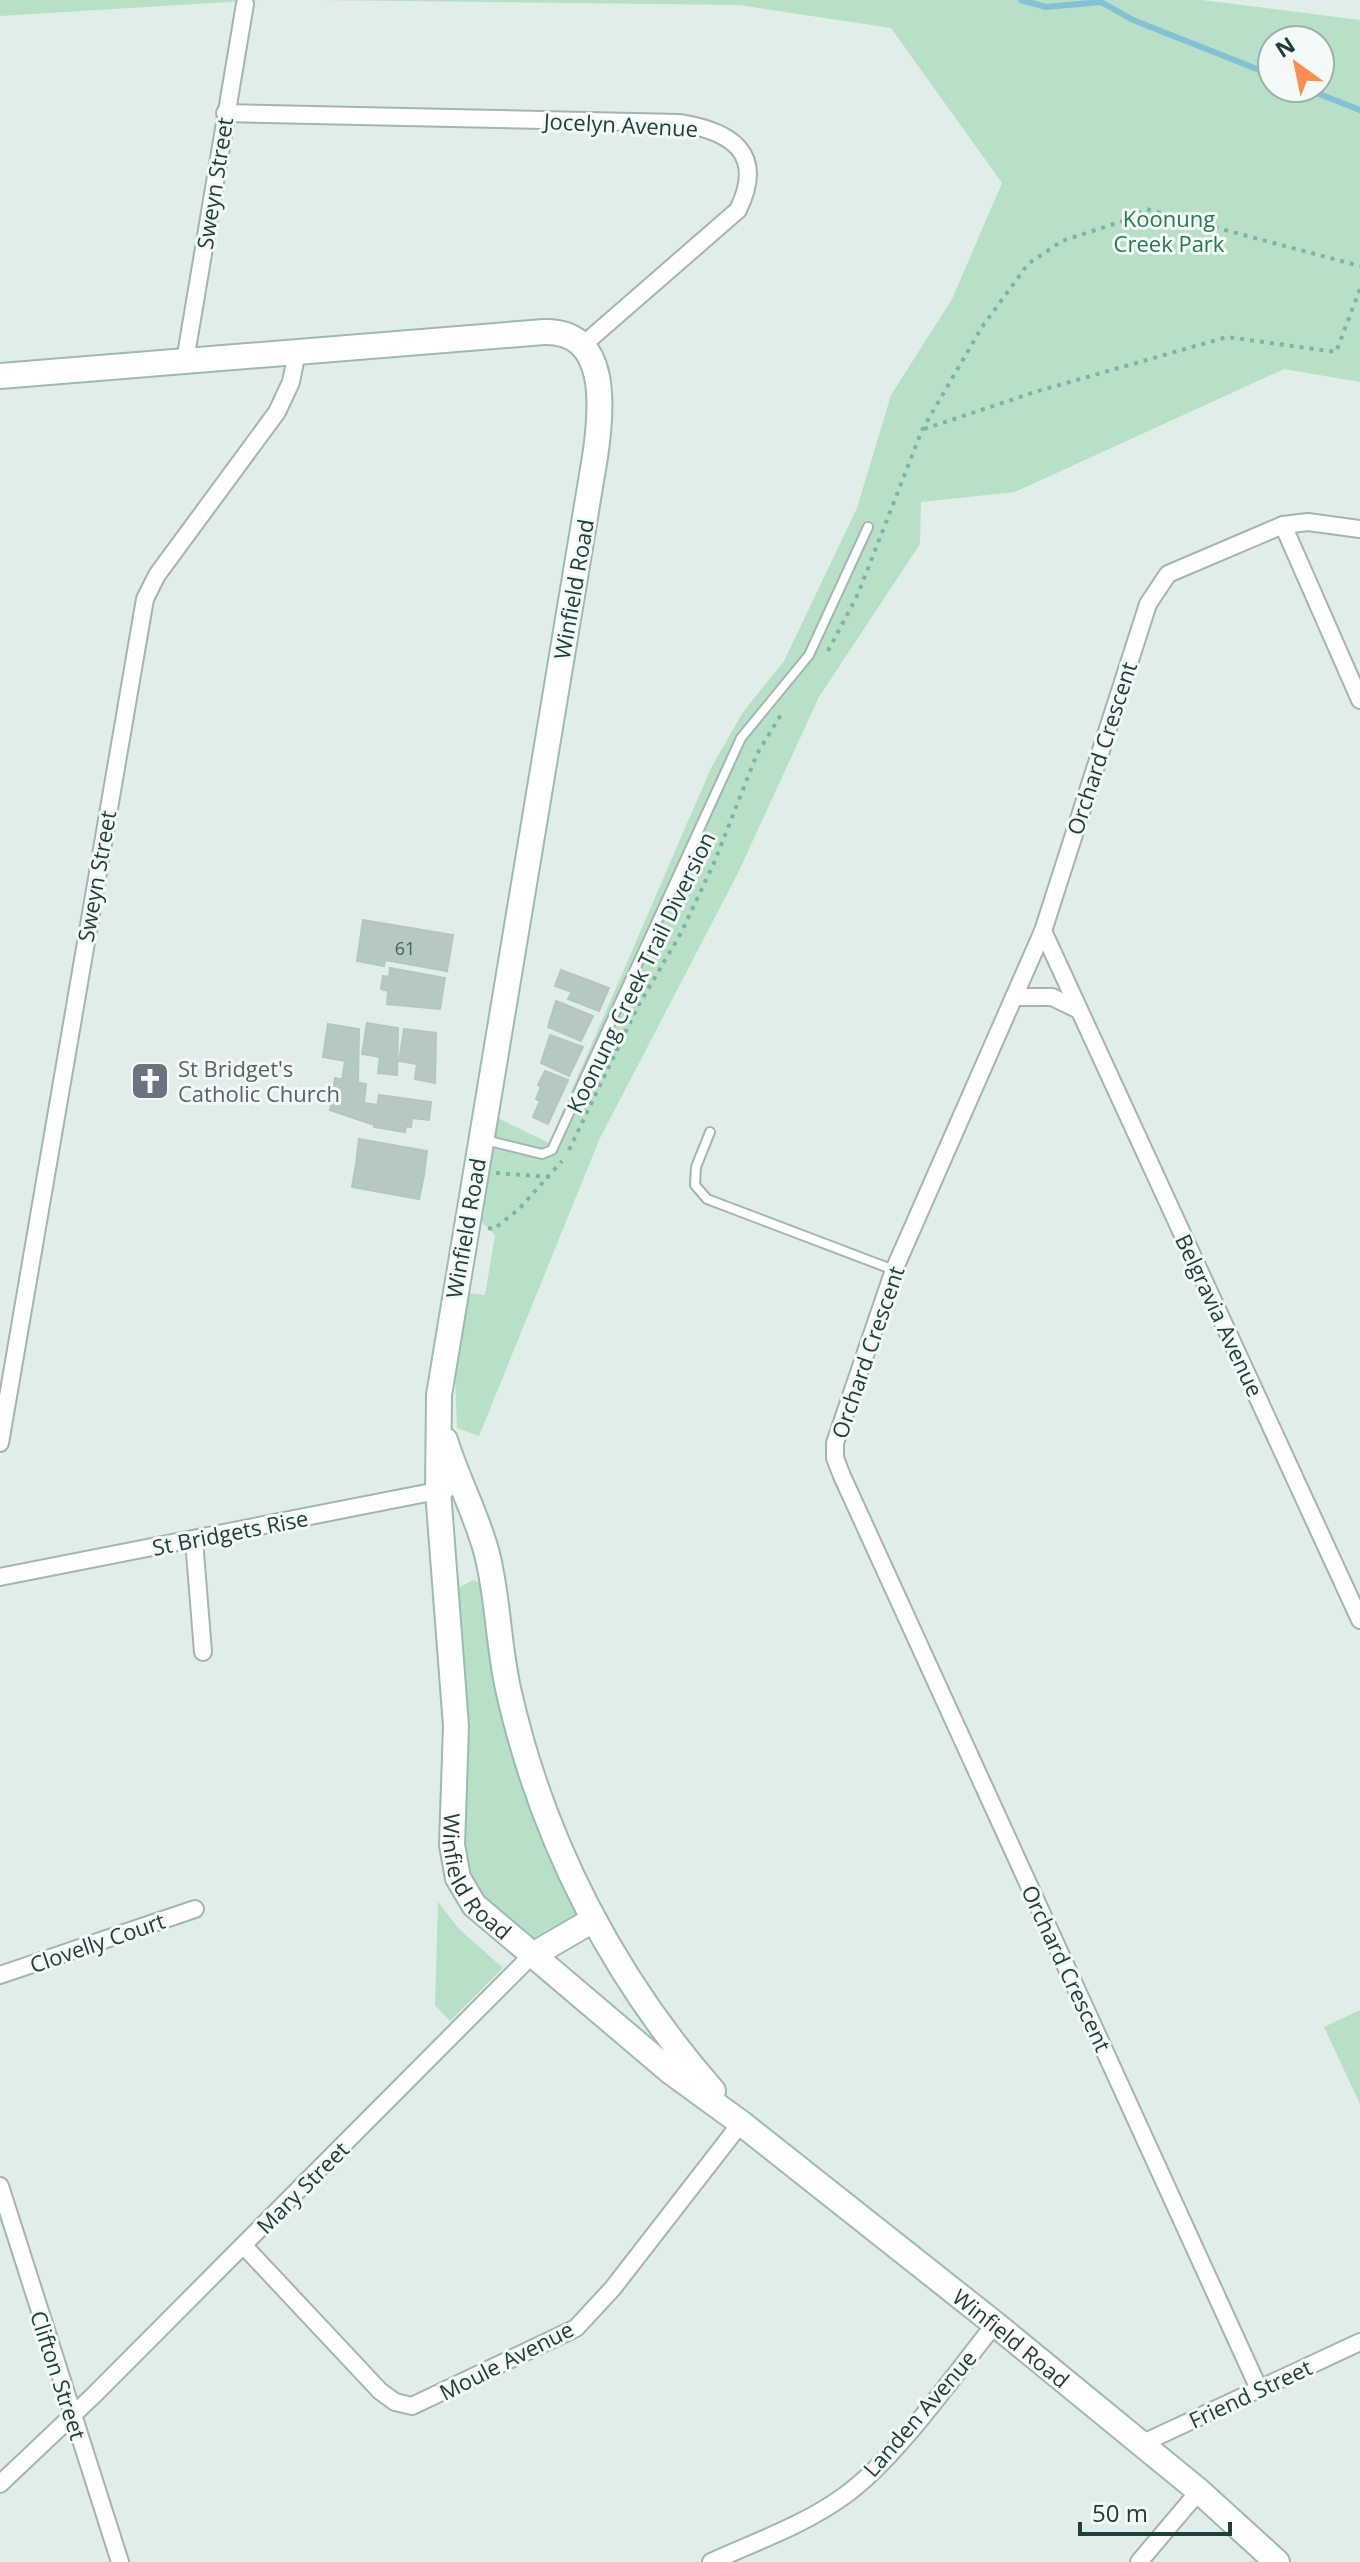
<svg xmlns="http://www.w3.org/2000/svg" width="1360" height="2562" font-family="'Open Sans',sans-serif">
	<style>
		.green { fill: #b8e0c7; fill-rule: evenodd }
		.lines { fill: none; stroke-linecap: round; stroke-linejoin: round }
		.stream { stroke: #84c0d6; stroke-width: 6 }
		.building { fill: #b6c8c2; stroke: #b3c7c1; stroke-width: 2 }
		.lane-casing { stroke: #a3b5b1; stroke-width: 12 }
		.street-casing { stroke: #a3b5b1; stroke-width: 20 }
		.secondary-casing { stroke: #9eb9b3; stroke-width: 28 }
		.path { stroke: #7fb3a8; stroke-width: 4; stroke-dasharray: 4 6; stroke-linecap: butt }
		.lane { stroke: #fff; stroke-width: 8 }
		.street { stroke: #fff; stroke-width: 16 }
		.secondary { stroke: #fff; stroke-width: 24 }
		.labels { text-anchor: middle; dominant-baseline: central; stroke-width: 6; stroke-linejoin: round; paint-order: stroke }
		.number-label { font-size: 18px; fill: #46615c }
		.street-label { font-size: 22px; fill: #203f3a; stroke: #f2f9f6 }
		.park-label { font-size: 22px; fill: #277950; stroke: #f2f9f6 }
		.worship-label { font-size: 22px; fill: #5b616d; stroke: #f2f9f6; text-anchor: start }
	</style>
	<rect width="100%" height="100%" fill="#e1ede9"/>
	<g class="green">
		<polygon points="0,0 262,0 0,16"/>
		<path d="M313,0H1202L1360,20V382L1284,369L1015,492L921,502L920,544L819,697L738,873L600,1138L479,1436L457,1428L455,1381L469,1293L485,1295L495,1235L481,1221L498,1118L549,1143L711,768L743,712L784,661L857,508L891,395L952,299L1002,183L891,28L739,5ZM1272,40H1320V88H1272Z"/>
		<polygon points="473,1580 483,1584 579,1913 532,1942 497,1920 462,1870 455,1590"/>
		<polygon points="438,1902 459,1929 503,1968 450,2021 435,2005"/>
		<polygon points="1360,2010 1360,2104 1324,2027"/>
	</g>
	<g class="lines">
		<g class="stream">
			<polyline points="1021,0 1046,7 1101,2 1133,20 1272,75"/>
			<polyline points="1304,88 1360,110"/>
		</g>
	</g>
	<g class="building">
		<polygon points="363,920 453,935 447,971 385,960 384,966 357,961"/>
		<polygon points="390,968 445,978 440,1009 387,1004 388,991 381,989 383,976 389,977"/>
		<polygon points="561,970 609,988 599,1011 568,999 572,992 555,986"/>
		<polygon points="556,1001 593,1016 581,1041 548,1027"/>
		<polygon points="367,1023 398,1028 397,1075 378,1073 380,1057 362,1054"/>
		<polygon points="328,1024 359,1029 358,1082 342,1080 345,1061 323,1057"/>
		<polygon points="404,1029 436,1033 435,1083 415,1079 417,1064 399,1061"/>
		<polygon points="550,1035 583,1047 569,1076 541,1063"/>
		<polygon points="545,1071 568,1080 548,1124 533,1117 540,1101 536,1099 541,1087 538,1085"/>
		<polygon points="335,1078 366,1084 364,1103 378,1105 374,1125 330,1110"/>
		<polygon points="379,1095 431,1102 429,1120 412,1118 411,1127 406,1126 405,1132 374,1127"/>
		<polygon points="359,1139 427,1151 424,1175 356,1164"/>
		<polygon points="356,1164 424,1175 419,1199 352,1187"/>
	</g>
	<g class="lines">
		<defs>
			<g id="lane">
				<polyline points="710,1132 696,1167 695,1185 707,1199 894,1270"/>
				<polyline points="485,1140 542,1154 552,1150 741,738 809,655 868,527"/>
			</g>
			<g id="street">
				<path d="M225,113L679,123C731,131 766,153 738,210L584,344"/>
				<polyline points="185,361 245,4"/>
				<polyline points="1283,525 1360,700"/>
				<polyline points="1043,931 1360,1620"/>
				<polyline points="1014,997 1052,997 1079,1010"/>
				<polyline points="0,1443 145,599 157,575 277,412 291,382 297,352"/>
				<polyline points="194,1540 203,1652"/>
				<polyline points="0,1577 447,1489"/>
				<polyline points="0,1975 195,1909"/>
				<polyline points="0,2186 120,2562"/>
				<polyline points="244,2246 380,2391 395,2402 412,2406 576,2328 613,2288 741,2123"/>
				<polyline points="1259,2389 842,1476 835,1458 835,1443 894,1270 1043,931 1148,604 1168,574 1283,525 1308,522 1360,529"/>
				<polyline points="1141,2444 1360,2342"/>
				<polyline points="0,2484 94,2395 531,1956"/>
				<path d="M711,2562C755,2542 804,2525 844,2496C896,2459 953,2376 995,2324"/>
				<polyline points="1139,2562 1199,2491"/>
			</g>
			<g id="secondary">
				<path id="s1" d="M0,376L544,332C610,330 602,410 595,457L439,1395L438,1491L456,1726L452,1845L458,1878L474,1905L671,2072L741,2123L995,2324L1199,2491L1277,2562"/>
				<path d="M445,1440C457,1479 477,1515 487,1554C499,1601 498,1650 510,1697C544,1844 614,1978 713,2091"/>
				<polyline points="531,1956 593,1920"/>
			</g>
		</defs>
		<use href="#lane" class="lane-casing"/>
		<use href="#street" class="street-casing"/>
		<use href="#secondary" class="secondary-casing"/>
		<g class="path">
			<polyline points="924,429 1038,391 1227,337 1336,352 1360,289"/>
			<polyline points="828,651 858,594 922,430 982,327 1028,264 1062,241 1132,218 1146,209 1360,266"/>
			<polyline points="569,1150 637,1008 681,933 714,863 757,754 782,713"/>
			<polyline points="496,1173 550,1177"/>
			<polyline points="488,1228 494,1229 519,1209 562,1161"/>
		</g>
		<use href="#lane" class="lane"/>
		<use href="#street" class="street"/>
		<use href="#secondary" class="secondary"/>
	</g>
	<defs>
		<symbol id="church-square" viewBox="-11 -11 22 22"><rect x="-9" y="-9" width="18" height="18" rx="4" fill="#6b7280" stroke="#f2f9f6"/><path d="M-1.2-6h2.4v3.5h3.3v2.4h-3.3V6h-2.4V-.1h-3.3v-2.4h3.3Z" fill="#fff"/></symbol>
	</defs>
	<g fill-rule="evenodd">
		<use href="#church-square" x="128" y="1059" width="44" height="44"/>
	</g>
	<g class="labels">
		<g class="number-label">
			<text x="405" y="948">61</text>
		</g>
		<g class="street-label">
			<text transform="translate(621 124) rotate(3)">Jocelyn Avenue</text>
			<text transform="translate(214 183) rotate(-81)">Sweyn Street</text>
			<text transform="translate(573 589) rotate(-80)">Winfield Road</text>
			<text transform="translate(1101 748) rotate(-72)">Orchard Crescent</text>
			<text transform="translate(96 876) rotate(-80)">Sweyn Street</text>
			<text transform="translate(640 972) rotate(-64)">Koonung Creek Trail Diversion</text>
			<text transform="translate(465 1228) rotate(-80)">Winfield Road</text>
			<text transform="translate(1220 1315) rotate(65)">Belgravia Avenue</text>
			<text transform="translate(867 1352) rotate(-71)">Orchard Crescent</text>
			<text transform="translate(230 1532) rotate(-11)">St Bridgets Rise</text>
			<text stroke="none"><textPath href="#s1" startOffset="2144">Winfield Road</textPath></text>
			<text transform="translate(97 1942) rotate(-19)">Clovelly Court</text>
			<text transform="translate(1067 1968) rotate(65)">Orchard Crescent</text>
			<text transform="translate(302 2187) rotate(-45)">Mary Street</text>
			<text stroke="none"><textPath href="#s1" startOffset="2860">Winfield Road</textPath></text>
			<text transform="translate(506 2360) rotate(-27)">Moule Avenue</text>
			<text transform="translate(59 2375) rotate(72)">Clifton Street</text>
			<text transform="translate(1250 2393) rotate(-25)">Friend Street</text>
			<text transform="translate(919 2413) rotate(-49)">Landen Avenue</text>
		</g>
		<g class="park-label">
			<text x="1169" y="218">Koonung<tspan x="1169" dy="25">Creek Park</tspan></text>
		</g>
		<g class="worship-label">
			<text x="178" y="1068">St Bridget's<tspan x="178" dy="25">Catholic Church</tspan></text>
		</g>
	</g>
	<g transform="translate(1296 64) rotate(327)"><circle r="38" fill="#f2f9f6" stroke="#9eafab" stroke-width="2"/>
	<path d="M0-6L14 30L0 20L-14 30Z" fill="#fd8d4f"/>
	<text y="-12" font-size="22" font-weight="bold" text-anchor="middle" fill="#203f3a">N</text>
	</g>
	<path d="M1080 2522v12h150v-12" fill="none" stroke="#203f3a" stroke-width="4"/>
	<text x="1092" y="2522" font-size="24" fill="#203f3a" stroke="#f2f9f6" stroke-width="6" paint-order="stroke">50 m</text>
</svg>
